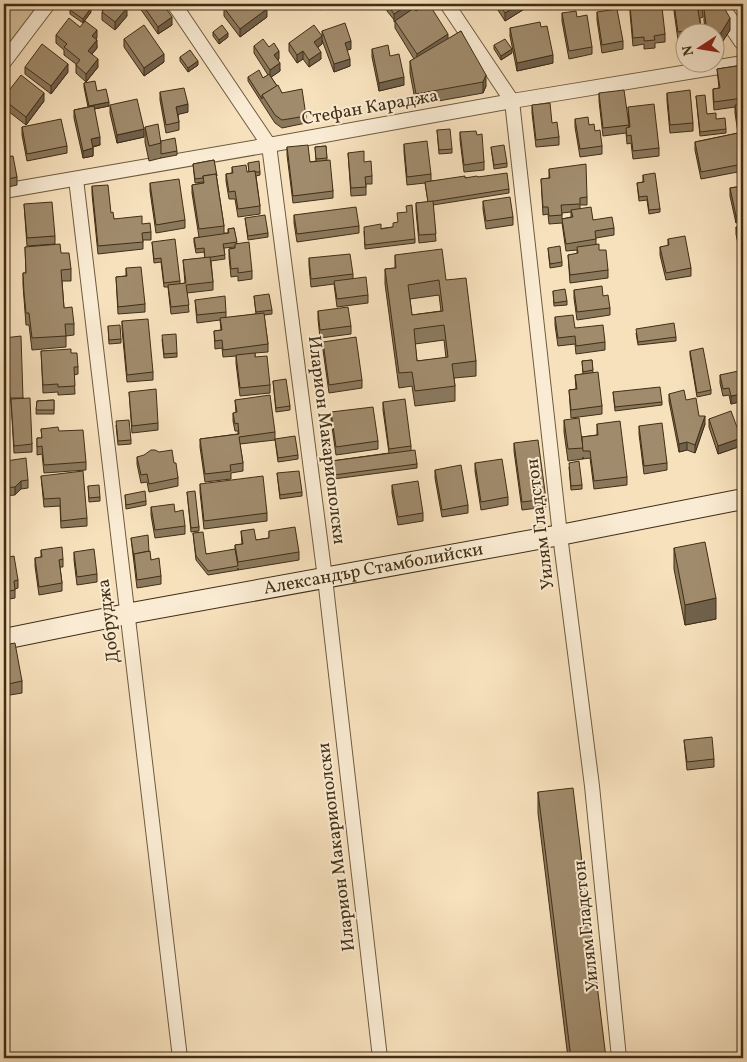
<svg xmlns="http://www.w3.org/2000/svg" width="747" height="1062" font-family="Vollkorn,serif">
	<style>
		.green { fill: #d8c3a0; stroke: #8c785a }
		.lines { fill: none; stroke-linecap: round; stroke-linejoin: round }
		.minor-casing { stroke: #6e5b3e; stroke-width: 16 }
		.tertiary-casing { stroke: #6e5b3e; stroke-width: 20 }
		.secondary-casing { stroke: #412e14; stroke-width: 22 }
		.minor { stroke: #faecd4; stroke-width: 14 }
		.tertiary { stroke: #faecd4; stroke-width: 18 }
		.secondary { stroke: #faecd4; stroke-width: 20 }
		.wall { fill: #8a785d; stroke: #412e14; fill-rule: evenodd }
		.shaded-wall { fill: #70614c; stroke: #412e14 }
		.building { fill: #a08b6c; stroke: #412e14; fill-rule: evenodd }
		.labels { text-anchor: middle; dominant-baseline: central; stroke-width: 4; stroke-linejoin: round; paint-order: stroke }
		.street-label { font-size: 18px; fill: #412e14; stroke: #faecd4 }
	</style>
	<rect width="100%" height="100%" fill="#f7e1bd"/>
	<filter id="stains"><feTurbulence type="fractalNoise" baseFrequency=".004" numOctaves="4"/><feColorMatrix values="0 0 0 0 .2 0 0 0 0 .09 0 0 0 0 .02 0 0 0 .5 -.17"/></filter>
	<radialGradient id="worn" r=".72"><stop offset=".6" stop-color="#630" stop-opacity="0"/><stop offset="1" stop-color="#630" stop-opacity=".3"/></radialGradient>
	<polygon class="green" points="4,4 48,4 4,62"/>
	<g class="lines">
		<defs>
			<g id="minor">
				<polyline points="174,4 269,145 325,578 380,1058"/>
				<polyline points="447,4 512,101 560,535 592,786 619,1058"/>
				<polyline points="4,62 48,4"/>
				<polyline points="76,179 180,1058"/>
				<polyline points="4,191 269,145 512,101 743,63"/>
			</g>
			<polyline id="tertiary" points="718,4 743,41"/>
			<g id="secondary">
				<path id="s1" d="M4,639L137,612L560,535L743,499"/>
			</g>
		</defs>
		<use href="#minor" class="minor-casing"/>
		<use href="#tertiary" class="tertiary-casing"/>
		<use href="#secondary" class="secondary-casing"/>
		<use href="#minor" class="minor"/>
		<use href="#tertiary" class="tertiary"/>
		<use href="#secondary" class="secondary"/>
	</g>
	<g class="wall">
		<polygon points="95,4 122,4 127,16 115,30 102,20 102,12 103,11"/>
		<polygon points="137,4 163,4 172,25 158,34"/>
		<polygon points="315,4 328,4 320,10"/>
		<polygon points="387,4 420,4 410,11 416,11 448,39 461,31 486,86 483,93 416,105 410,73 410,61 414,59 395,28 395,21 387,11"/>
		<polygon points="494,4 526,4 526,8 505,21"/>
		<polygon points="673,4 702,4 703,17 700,18 701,32 684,32 684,39 678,40"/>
		<polygon points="630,6 650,8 665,34 665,42 655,43 655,48 644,49 644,44 633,46 630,13"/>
		<polygon points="224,8 267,17 240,37 224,16"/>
		<polygon points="704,9 730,30 721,44 714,45 714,32 705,32 704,20"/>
		<polygon points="70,10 91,12 83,23 70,14"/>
		<polygon points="597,12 623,41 623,49 602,53 597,20"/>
		<polygon points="562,13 577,17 592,47 592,54 569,59 562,21"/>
		<polygon points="80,27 97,38 96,39 97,48 92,54 98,67 86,82 76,73 76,64 64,55 64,50 56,43 56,35"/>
		<polygon points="541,27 553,63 517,71 510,36 510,28"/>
		<polygon points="322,31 351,49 347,50 350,66 334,72 322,40 322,44 318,47 321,59 309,67 303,59 297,63 289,51 289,43 322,36"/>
		<polygon points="213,32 228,37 219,44 213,36"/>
		<polygon points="124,39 164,62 144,76 124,47"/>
		<polygon points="494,45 512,53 501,60 494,49"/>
		<polygon points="254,46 269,47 279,59 278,60 280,71 271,77 277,86 282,93 306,116 306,123 282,128 275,123 262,103 248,81 248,77 263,78 268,75 254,53"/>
		<polygon points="372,49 390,56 404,85 379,91 372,57"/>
		<polygon points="180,57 198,65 188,72 180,61"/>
		<polygon points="743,65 743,132 738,133 735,113 735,107 714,110 713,97 713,89 719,88 717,69"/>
		<polygon points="25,67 68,72 51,94 25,74"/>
		<polygon points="84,83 97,91 109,106 94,109 100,145 93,147 93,156 83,158 74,118 74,110 88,107 84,87"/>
		<polygon points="160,92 188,112 178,114 179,122 179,130 166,133 160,100"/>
		<polygon points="599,93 629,125 629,127 628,107 659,148 659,156 633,159 631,143 627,144 626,133 603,136 599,101"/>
		<polygon points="667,93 693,123 693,131 670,133 667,101"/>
		<polygon points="696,96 707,114 716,119 726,129 726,133 700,136"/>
		<polygon points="4,97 44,101 26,125 4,108"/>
		<polygon points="110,105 144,137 117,143 110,113"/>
		<polygon points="532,105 552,123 559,137 559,145 536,147 532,113"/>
		<polygon points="575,119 589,125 595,131 602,146 602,154 580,157 575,127"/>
		<polygon points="22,127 67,146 67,153 27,161 22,135"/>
		<polygon points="145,127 161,141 177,151 177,155 161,158 161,157 161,158 149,161 145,142"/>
		<polygon points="437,130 452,149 452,153 439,154"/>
		<polygon points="460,132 477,135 484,162 484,170 464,172 460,140"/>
		<polygon points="743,132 743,171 701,179 695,150 695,142"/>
		<polygon points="404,144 431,174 431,181 465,178 478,177 509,189 509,193 433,205 436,241 419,243 416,211 416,203 428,202 425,183 407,185 404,152"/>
		<polygon points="326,146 327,160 333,191 333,198 293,203 287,155 287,147 310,162 316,161 315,147"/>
		<polygon points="491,147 507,163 507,167 494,169"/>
		<polygon points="348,153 364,162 372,176 372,184 366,184 366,195 351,196"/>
		<polygon points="4,157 17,177 17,185 4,188"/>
		<polygon points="214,160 224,226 224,233 228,233 228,229 234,228 237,244 252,271 252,279 238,281 238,276 231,277 229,257 229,249 235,248 235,247 224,248 225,259 211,261 213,282 213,290 187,293 189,312 171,314 168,287 164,287 161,262 154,263 152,242 180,281 180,284 185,283 183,260 205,258 204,252 196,253 194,242 194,238 199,237 192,193 192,185 203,183 203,182 195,183 193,164"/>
		<polygon points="248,163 260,172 260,175 256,176 260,206 260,214 238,217 235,199 229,199 226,181 226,174 232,173 232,167 247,172 249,172"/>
		<path d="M549,169L587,197V205H580V209L593,220L614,228V235L596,238V244L608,270V278L570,283L568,255L577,254V250L566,251L562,223L549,224L548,214L543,215L541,179L549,178ZM571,212V217L562,219V213Z"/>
		<polygon points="643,175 660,209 660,212 649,214 647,200 639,201 637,183 643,182"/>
		<polygon points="150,183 185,220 185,228 156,233 150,191"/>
		<polygon points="92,186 114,219 142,224 151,232 151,240 143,240 143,249 98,254 92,194"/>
		<polygon points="743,186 736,223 730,196 730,188"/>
		<polygon points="483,201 513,217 513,225 486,229 483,209"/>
		<polygon points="24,204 55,236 55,244 27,246"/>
		<polygon points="294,215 359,226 359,233 297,242 294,223"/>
		<polygon points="245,218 268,233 268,237 248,240"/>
		<polygon points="743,225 743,275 742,264 736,234 736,227"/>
		<polygon points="393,227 415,239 415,243 365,249 364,231"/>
		<polygon points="668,239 691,268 691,276 666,280 660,255 660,247 668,246"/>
		<polygon points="25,247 61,253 71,269 71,281 62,281 64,308 74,324 74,335 66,336 66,347 32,350 29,325 26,325 23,285 23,273 26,273"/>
		<polygon points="548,248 562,262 562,266 550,268"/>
		<path d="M395,255L446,280L476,361V376L454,378L455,386V401L415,406L412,386L399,388L385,284V269L395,268ZM439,295L441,311L412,315L410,299ZM444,340L446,358L417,361L415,344Z"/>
		<polygon points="309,258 353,274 353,279 368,295 368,303 337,307 334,284 311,287 309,266"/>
		<polygon points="126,268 145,304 145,312 118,314 116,277 126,276"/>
		<polygon points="574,290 603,296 610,308 610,315 577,320 574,298"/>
		<polygon points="553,291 567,301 567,305 554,306"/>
		<polygon points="254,296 272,310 272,314 264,315 268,344 268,352 255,353 255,357 270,385 270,393 240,396 236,363 236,356 223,357 222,348 215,349 214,331 221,330 220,320 197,323 195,300 226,312 226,318 256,314"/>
		<polygon points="318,311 351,326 351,334 320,338 318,319"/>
		<polygon points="555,317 575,328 605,342 605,350 576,354 575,344 558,346 555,325"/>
		<polygon points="122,321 153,372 153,380 127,382 122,329"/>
		<polygon points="108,326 121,339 121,343 109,344"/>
		<polygon points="636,333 676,337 676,341 638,345"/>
		<polygon points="4,338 23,398 32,444 32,452 14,453 11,402 10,402 7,355 4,355"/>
		<polygon points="162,339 177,353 177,357 164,358"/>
		<polygon points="323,342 362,380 362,388 329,393 323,350"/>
		<polygon points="41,351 71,353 78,367 78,374 74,375 75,394 58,395 58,392 43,393"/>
		<polygon points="690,351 711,390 711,394 697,397 690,355"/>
		<polygon points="592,360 593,373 602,406 602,414 571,418 569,390 576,389 575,375 583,374 582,361"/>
		<polygon points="743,374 743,401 731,404 729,395 723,396 720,383 720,375"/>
		<polygon points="273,381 290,406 290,410 276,412"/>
		<polygon points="129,392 158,423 158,430 132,433"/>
		<polygon points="613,392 662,402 662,405 615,411"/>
		<polygon points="669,394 686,400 705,424 695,453 687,450 679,452 669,401"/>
		<polygon points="54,400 54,414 36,414 37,401"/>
		<polygon points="235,400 275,432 275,440 240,444 243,463 243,471 231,473 231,479 205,482 200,447 200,439 238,434 238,431 235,431 233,421 233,413 236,413"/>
		<polygon points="383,402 411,446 411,450 417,464 417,468 326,480 324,462 389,453 383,410"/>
		<polygon points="331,412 378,441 378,449 336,455 331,420"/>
		<polygon points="7,418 8,435 4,436 4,419"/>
		<polygon points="709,419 741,446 718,454 709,427"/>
		<polygon points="564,420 582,437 597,435 597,424 627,477 627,485 594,489 590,458 583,459 583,457 583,459 568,461 564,432"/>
		<polygon points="116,425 131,440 131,444 118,445"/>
		<polygon points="639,426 667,463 667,470 644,474 639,434"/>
		<polygon points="41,429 59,431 86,462 86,470 44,473 42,454 37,455 37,438 42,438"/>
		<polygon points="275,439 298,455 298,459 278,462"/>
		<polygon points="514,443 546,499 546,507 522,510 514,451"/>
		<polygon points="137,457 174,463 178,478 178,486 149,492 147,482 141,483 137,464"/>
		<polygon points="6,461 28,480 28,488 21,489 15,495 4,496 4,466 6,466"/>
		<polygon points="475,463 508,497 508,505 481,510 475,471"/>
		<polygon points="569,467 582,485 582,489 571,490"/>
		<polygon points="435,470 468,505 468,513 442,517 435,478"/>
		<polygon points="277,473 302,492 302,496 280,499"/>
		<polygon points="41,476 87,518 87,526 61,528 60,506 44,507"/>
		<polygon points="200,484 267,513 267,521 204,529 200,492"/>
		<polygon points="392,485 423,513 423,521 398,525 392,493"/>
		<polygon points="88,486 100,497 100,501 89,502"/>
		<polygon points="187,492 199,527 199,531 191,532"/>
		<polygon points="125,495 146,501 146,505 126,509"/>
		<polygon points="151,507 175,512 185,526 185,534 155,538 151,515"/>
		<polygon points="241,531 256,540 269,538 269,531 299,552 299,560 238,570 238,568 238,570 208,575 196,560 193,533 206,554 235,551 235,545 242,544"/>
		<polygon points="131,538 149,551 151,560 161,576 161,584 137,588"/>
		<polygon points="674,548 716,619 685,625 674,569"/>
		<polygon points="41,550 63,559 63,567 60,567 62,583 62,591 39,595 35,566 35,558 41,557"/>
		<polygon points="74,552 97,574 97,582 77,585 74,560"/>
		<polygon points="4,558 18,580 18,588 15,589 15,598 4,600"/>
		<polygon points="4,645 22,681 22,693 4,696"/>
		<polygon points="684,740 714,759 714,767 687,770"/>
		<polygon points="538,792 606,1058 568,1058 538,813"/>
	</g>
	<g class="shaded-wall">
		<polygon points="323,4 328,4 320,10 320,6"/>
		<polygon points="409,4 420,4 394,22 394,14"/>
		<polygon points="520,4 526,4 526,8 505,21 505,13"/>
		<polygon points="91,8 91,12 83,23 83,19"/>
		<polygon points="127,8 127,16 115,30 115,22"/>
		<polygon points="267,9 267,17 240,37 240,29"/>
		<polygon points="172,17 172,25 158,34 158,27"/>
		<polygon points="730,18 730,30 721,44 721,33"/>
		<polygon points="97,30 97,38 92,44 92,36"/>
		<polygon points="228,33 228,37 219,44 219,40"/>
		<polygon points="448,34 448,42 417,62 417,54"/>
		<polygon points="322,36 322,44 314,50 314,42"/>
		<polygon points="97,40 97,48 88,59 88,51"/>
		<polygon points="351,41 351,49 345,51 345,43"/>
		<polygon points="512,49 512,53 501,60 501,56"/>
		<polygon points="279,51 279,59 274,62 274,55"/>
		<polygon points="303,51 303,59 297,63 297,55"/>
		<polygon points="321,52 321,59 309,67 309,60"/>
		<polygon points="164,54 164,62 144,76 144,68"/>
		<polygon points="553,55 553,63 517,71 517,63"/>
		<polygon points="98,59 98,67 86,82 86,74"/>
		<polygon points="350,59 350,66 334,72 334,64"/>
		<polygon points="198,61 198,65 188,72 188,68"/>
		<polygon points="280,63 280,71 270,78 270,70"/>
		<polygon points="68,64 68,72 51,94 51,86"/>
		<polygon points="486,75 486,86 483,93 483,82"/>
		<polygon points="404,77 404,85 379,91 379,83"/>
		<polygon points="44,93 44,101 26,125 26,117"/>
		<polygon points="109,102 109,106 89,110 89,106"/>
		<polygon points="188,104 188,112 176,115 176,107"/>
		<polygon points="144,129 144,137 117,143 117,135"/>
		<polygon points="100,137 100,145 91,147 91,139"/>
		<polygon points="93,148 93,156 83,158 83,151"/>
		<polygon points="743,214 743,222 736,223 736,216"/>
		<polygon points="743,394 743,401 731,404 731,396"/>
		<polygon points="705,416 705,424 695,453 695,445"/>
		<polygon points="741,438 741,446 718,454 718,446"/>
		<polygon points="687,442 687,450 679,452 679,444"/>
		<polygon points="21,481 21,489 15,495 15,487"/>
		<polygon points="716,598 716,619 685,625 685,605"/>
	</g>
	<g class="building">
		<polygon points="74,4 86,4 91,8 83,19 70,10"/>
		<polygon points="104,4 122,4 127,8 115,22 102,12 107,6"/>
		<polygon points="142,4 163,4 172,17 158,27"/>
		<polygon points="230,4 264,4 267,9 240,29 224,8"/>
		<polygon points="387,4 409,4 394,14"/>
		<polygon points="428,4 429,4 448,34 417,54 395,21 414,8 416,11"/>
		<polygon points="499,4 520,4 505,13"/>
		<polygon points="650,4 650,8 662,7 665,34 654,36 655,40 644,41 644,37 633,38 630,6"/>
		<polygon points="674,4 702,4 703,9 698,10 701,29 678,32"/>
		<polygon points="712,4 722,4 730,18 721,33 714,34 714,32 707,32 704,9"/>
		<polygon points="617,9 623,41 602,45 597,12"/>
		<polygon points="576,11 577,17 587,15 592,47 569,51 562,13"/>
		<polygon points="69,18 80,27 85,21 97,30 92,36 97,40 88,51 98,59 86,74 76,65 80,60 64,47 67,44 56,35"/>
		<polygon points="540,22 541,27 547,26 553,55 517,63 510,28"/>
		<polygon points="345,23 351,41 345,43 350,59 334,64 322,31"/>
		<polygon points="144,25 164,54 144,68 124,39"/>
		<polygon points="222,25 228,33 219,40 213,32"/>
		<polygon points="314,25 322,36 314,42 321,52 309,60 303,51 297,55 289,43"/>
		<polygon points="461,31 486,75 483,82 416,94 410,61"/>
		<polygon points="263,39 269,47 274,43 279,51 274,55 280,63 270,70 254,46"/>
		<polygon points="505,39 512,49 501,56 494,45"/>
		<polygon points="42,44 68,64 51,86 25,67"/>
		<polygon points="388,45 390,56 399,54 404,77 379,83 372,49"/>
		<polygon points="190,50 198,61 188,68 180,57"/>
		<polygon points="743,65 743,98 714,102 713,89 720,88 717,69"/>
		<polygon points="259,70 263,78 269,74 277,86 262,95 262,99 248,77"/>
		<polygon points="21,75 44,93 26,117 4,100 4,97"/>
		<polygon points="95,81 97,91 106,89 109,102 89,106 84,83"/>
		<polygon points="278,85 282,93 302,89 306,116 282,120 275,115 262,95"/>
		<polygon points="184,88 188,104 176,107 179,122 166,125 160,92"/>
		<polygon points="624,90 629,125 603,128 599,93"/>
		<polygon points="690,90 693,123 670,125 667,93"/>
		<polygon points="705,95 707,114 716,113 716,119 725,118 726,129 700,132 696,96"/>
		<polygon points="137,99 144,129 117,135 110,105"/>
		<polygon points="550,103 552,123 557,122 559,137 536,140 532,105"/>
		<polygon points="654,104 659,148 633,151 631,135 627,136 626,128 630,127 628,107"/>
		<polygon points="743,104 743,124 738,125 735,105"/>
		<polygon points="94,106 100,137 91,139 93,148 83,151 74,110"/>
		<polygon points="588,117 589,125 594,124 595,131 600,130 602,146 580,149 575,119"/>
		<polygon points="61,119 67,146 27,154 22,127"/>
		<polygon points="158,124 161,143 149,146 145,127"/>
		<polygon points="450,129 452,149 439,150 437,130"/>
		<polygon points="476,131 477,135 482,134 484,162 464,165 460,132"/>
		<polygon points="743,132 743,164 701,172 695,142"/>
		<polygon points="175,138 177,151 161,154 161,141"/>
		<polygon points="427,141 431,174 407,177 404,144"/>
		<polygon points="308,145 310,162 330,160 333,191 293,196 287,147"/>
		<polygon points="504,145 507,163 494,165 491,147"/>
		<polygon points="326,146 327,158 316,159 315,147"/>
		<polygon points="364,151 364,162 371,161 372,176 365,177 366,187 351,188 348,153"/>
		<polygon points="13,156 17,177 4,180 4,157"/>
		<polygon points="214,160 217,176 216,174 203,176 203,178 195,179 193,164"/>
		<polygon points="259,161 260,172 256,172 255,171 249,172 248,163"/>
		<polygon points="586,164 587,197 580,198 580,204 561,205 562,215 549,216 548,207 543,207 541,179 550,178 549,169"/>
		<polygon points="246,165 247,172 255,171 260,206 238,209 235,191 229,192 226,174 233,173 232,167"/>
		<polygon points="507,173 509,189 428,202 425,182 465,176 465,178 477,176 478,177"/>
		<polygon points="655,173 660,209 649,210 647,196 639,197 637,183 644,182 643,175"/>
		<polygon points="216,174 224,226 199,229 192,185 204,183 203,176"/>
		<polygon points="179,179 185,220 156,225 150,183"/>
		<polygon points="108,185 111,213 113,212 114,219 142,216 142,224 150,223 151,232 142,233 143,242 98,246 92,186"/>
		<polygon points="743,186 743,214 736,216 730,188"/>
		<polygon points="510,197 513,217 486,221 483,201"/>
		<polygon points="433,201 436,234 419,235 416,203"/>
		<polygon points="52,202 55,236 27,238 24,204"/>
		<polygon points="412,205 415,239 365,245 364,227 381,224 381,229 393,227 393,223 398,222 397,213 407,212 406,206"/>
		<polygon points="356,207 359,226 297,234 294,215"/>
		<polygon points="591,207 593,220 612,217 614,228 595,231 596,239 566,244 562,219 573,217 571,210"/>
		<polygon points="265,215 268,233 248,236 245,218"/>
		<polygon points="743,225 743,256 742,257 736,227"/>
		<polygon points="234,228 237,242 223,244 225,255 205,258 204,248 196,249 194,238 229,233 228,229"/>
		<polygon points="685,236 691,268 666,273 660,247 669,245 668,239"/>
		<polygon points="175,239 180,281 164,283 161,258 154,259 152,242"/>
		<polygon points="249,242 252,271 238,273 238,268 231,269 229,249 235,248 235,244"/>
		<polygon points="60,244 61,253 69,253 71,269 61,270 64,308 72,307 74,324 65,324 66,336 32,338 29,313 26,313 24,293 23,273 26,273 25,247"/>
		<polygon points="599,244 599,250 606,250 608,270 570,275 568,255 578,253 577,247"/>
		<polygon points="560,246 562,262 550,264 548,248"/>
		<path d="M442,249L446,280L466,278L476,361L452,364L455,386L415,391L412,372L399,373L385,269L396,268L395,255ZM439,280L443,311L412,315L408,285ZM444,325L448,357L417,361L414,329Z"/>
		<polygon points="350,254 353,274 311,279 309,258"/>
		<polygon points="210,257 213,282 186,285 189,305 171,307 168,285 186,283 183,260"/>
		<polygon points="141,267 145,304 118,307 116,277 127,276 126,268"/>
		<polygon points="366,277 368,295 337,299 334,281"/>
		<polygon points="602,286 603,296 608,295 610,308 577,312 574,290"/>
		<polygon points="565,289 567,301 554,303 553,291"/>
		<polygon points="269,294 272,310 256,312 254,296"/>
		<polygon points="225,296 226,312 197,315 195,300"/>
		<polygon points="348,307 351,326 320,330 318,311"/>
		<polygon points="264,313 268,344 223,350 222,340 215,341 214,331 222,330 220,318"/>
		<polygon points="573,315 575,328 603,325 605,342 576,346 575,336 558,338 555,317"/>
		<polygon points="148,319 153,372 127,375 122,321"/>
		<polygon points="674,323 676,337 638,342 636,329"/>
		<polygon points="120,325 121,339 109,340 108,326"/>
		<polygon points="176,334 177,353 164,354 162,335"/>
		<polygon points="21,336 23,398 10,398 7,351 4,351 4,338"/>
		<polygon points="356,337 362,380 329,385 323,342"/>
		<polygon points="703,348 711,390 697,393 690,351"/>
		<polygon points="71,349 71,353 77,353 78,367 74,367 75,386 58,387 58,384 43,385 41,351"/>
		<polygon points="255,353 255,357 267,356 270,385 240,388 236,355"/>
		<polygon points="592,360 593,370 583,372 582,361"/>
		<polygon points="743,370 743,394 731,396 729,388 723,389 720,375"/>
		<polygon points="598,372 602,406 571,410 569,390 577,389 575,375"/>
		<polygon points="286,379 290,406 276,408 273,381"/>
		<polygon points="660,387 662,402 615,407 613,392"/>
		<polygon points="156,389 158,423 132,426 129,392"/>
		<polygon points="684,390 686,400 696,398 699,416 705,416 695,445 687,442 679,444 669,394"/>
		<polygon points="270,395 275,432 239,437 243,463 230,465 231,471 205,474 200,439 239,434 238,423 235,424 233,413 237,412 235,400"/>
		<polygon points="30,398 32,444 14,446 11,399"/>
		<polygon points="405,399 411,446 389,449 383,402"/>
		<polygon points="54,400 54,410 36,410 37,401"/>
		<polygon points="373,407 378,441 336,447 331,412"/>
		<polygon points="731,411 741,438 718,446 709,419"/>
		<polygon points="7,418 8,432 4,432 4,419"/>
		<polygon points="579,418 583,448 568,449 564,420"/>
		<polygon points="129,420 131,440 118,441 116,421"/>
		<polygon points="620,421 627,477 594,481 590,451 583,451 582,437 598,435 597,424"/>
		<polygon points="662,423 667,463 644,466 639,426"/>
		<polygon points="58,427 59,431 83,430 86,462 44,465 42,446 37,447 37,438 42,438 41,429"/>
		<polygon points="295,436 298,455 278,458 275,439"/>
		<polygon points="538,440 546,499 522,502 514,443"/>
		<polygon points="151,450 155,450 159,452 172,450 174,463 176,463 178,478 149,484 147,474 141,475 137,457 144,455"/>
		<polygon points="415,450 417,464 326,476 324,462"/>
		<polygon points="740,450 743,450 743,464"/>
		<polygon points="26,458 28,480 21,481 15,487 4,488 4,466 7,466 6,461"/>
		<polygon points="502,459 508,497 481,502 475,463"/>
		<polygon points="579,461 582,485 571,486 569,463"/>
		<polygon points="461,465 468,505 442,510 435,470"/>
		<polygon points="83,471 87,518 61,521 60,498 44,499 41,476"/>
		<polygon points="299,471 302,492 280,495 277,473"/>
		<polygon points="263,476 267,513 204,521 200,484"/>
		<polygon points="418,481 423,513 398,517 392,485"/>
		<polygon points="99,485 100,497 89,498 88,486"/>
		<polygon points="145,491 146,501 126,505 125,495"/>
		<polygon points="195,491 199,527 191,528 187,492"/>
		<polygon points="174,504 175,512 183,510 185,526 155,530 151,507"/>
		<polygon points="295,527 299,552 238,562 235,545 243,544 241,531 254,529 256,540 269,538 269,531"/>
		<polygon points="203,532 206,554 235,549 238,566 208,571 196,556 193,533"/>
		<polygon points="148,535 149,551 134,554 134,558 131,538"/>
		<polygon points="705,542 716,598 685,605 674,548"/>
		<polygon points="62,547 63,559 59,560 62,583 39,587 35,558 42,557 41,550"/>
		<polygon points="94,549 97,574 77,577 74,552"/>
		<polygon points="150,551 151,560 159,558 161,576 137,580 134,554"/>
		<polygon points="14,556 18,580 14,581 15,590 4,592 4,558"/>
		<polygon points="15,643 22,681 4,685 4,645"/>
		<polygon points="712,737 714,759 687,762 684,740"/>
		<polygon points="573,788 606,1058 571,1058 538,792"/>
	</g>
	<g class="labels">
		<g class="street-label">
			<text transform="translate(370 108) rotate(-10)">Стефан Караджа</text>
			<text transform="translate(326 440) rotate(83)">Иларион Макариополски</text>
			<text transform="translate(541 524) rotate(-97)">Уилям Гладстон</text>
			<text stroke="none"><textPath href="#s1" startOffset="376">Александър Стамболийски</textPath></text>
			<text transform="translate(109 621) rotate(-97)">Добруджа</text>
			<text transform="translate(337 847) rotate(-97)">Иларион Макариополски</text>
			<text transform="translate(587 926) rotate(-96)">Уилям Гладстон</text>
		</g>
	</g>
	<rect width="747" height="1062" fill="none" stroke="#f7e1bd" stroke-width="20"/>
	<rect x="5" y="5" width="737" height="1052" fill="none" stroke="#412e14" stroke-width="2.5"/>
	<rect x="10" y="10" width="727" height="1042" fill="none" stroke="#412e14"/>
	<g transform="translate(700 48) rotate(258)"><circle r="24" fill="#faecd4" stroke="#b0a087"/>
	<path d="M0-4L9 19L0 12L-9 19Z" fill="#8f2418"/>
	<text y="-8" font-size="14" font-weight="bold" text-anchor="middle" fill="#412e14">N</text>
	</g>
	<rect width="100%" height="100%" filter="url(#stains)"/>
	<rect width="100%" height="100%" fill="url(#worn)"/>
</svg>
